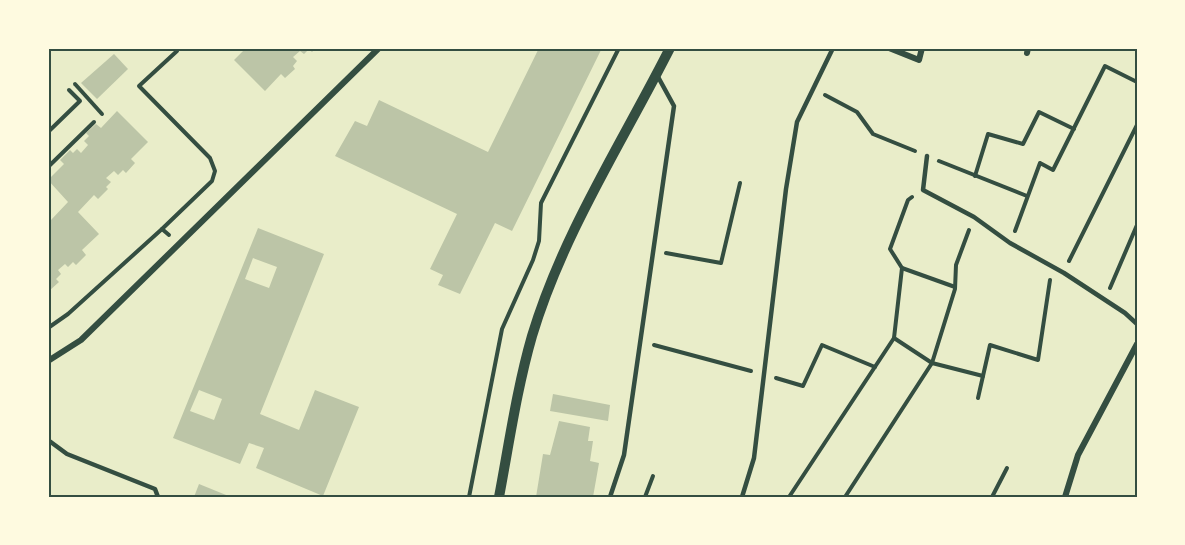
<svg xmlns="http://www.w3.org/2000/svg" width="1185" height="545" font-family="'Open Sans',sans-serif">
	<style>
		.building { fill: #bcc5a7; fill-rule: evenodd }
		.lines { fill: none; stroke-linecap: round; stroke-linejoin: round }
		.path { stroke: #344e41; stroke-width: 4 }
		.service { stroke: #344e41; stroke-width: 4.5 }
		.minor { stroke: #344e41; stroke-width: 6 }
		.tertiary { stroke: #344e41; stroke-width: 10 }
		.neatline { fill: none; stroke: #344e41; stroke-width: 2 }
	</style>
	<rect width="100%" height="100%" fill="#e9edc9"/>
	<g class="building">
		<polygon points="246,48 316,48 312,52 309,49 304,54 300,51 293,57 297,61 293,66 295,69 285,78 281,74 265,91 234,60"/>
		<polygon points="539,48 602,48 512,231 495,223 460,294 438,285 443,275 430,269 457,214 335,156 355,121 367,126 379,100 488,152"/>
		<polygon points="114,54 128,69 97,99 81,83"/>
		<polygon points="117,111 148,142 131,159 135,163 126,173 123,170 118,175 114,171 106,178 111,182 106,187 108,189 98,199 94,195 78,212 99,234 82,250 86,255 76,265 73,262 68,267 65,264 58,270 61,274 56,279 59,282 49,291 48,217 51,220 68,202 48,180 64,164 60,160 70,150 73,153 77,149 81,153 88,145 84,141 89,136 86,133 96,124 101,128"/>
		<path d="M258,228L324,254L260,414L299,430L315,390L359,407L323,496L256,468L264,448L249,443L240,464L173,438ZM253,258L277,267L269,288L245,279ZM199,390L222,399L214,420L190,411Z"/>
		<polygon points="553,394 610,405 608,421 550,411"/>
		<polygon points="559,421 590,427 588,441 593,441 590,461 599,463 593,497 536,497 543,454 550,455"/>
		<polygon points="199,484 231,497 194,497"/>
	</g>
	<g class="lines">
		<g class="path">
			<polyline points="75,84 102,114"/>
			<polyline points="825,95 857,112 873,134 915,151"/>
			<polyline points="48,132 80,101 69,90"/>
			<polyline points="939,161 1027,196"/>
			<polyline points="48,167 94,122"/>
			<polyline points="975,176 988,134 1023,144 1039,112 1074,129"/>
			<polyline points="1015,231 1040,163 1053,170 1105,66 1137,82"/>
			<polyline points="169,235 162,229 212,181 215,171 210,158 139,86 177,51 174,48"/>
			<polyline points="666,253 721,263 740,183"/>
			<polyline points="1069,261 1137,125"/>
			<polyline points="902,268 955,287"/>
			<polyline points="1110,288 1137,225"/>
			<polyline points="48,328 68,314 162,229"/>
			<polyline points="894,338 932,363 983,376"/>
			<polyline points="654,345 751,371"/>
			<polyline points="776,378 803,386 822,345 875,367"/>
			<polyline points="978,398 990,345 1038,360 1050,280"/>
			<polyline points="455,497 465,497"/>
			<polyline points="469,497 502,329 533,260 539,241 541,203 619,48"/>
			<polyline points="645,497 653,476"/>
			<polyline points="789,497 894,338 902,268 890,249 908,200 912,197"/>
			<polyline points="845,497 932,363 955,289 956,265 969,230"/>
			<polyline points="992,497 1007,468"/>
		</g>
		<g class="service">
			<polyline points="927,156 923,190 974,217 1010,243 1064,273 1125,313 1137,324"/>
			<polyline points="48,440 67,454 155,489 158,497"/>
			<polyline points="610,497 624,455 674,106 657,75"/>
			<polyline points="742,497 754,458 786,189 797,122 833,48"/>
		</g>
		<g class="minor">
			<polyline points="889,48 919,60 922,48"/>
			<polyline points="1027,53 1028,48"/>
			<polyline points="48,361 81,340 379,48"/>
			<polyline points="1065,497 1078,455 1137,344"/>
		</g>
		<path class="tertiary" d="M499,497C509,444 517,388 532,336C563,233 622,143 670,48"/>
	</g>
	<rect width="1185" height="545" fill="none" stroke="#fefae0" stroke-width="99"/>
	<rect x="50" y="50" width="1086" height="446" class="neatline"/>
</svg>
